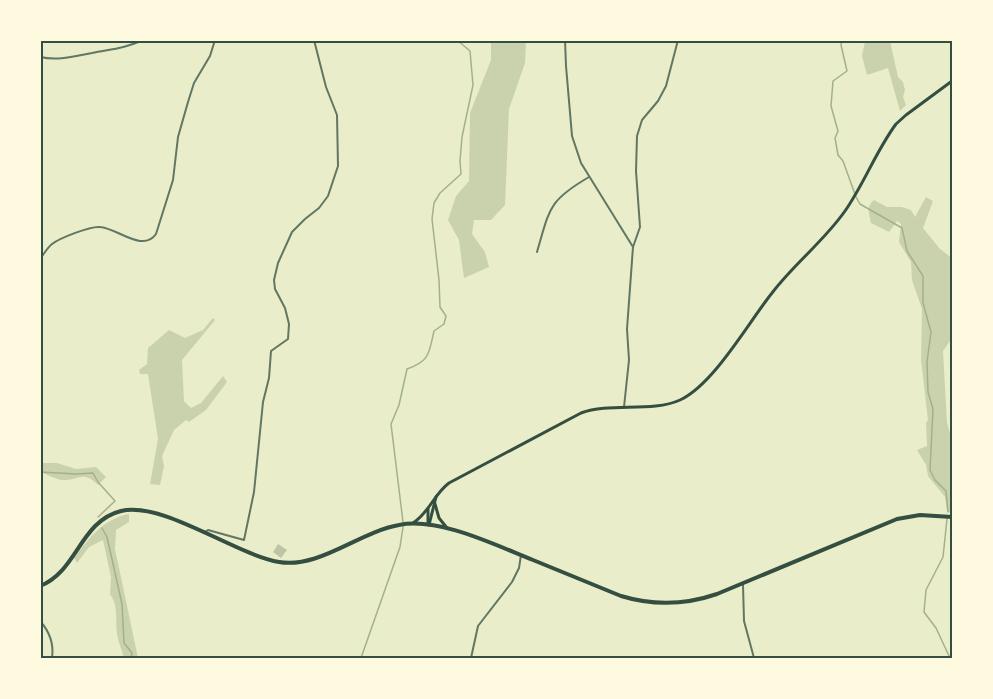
<svg xmlns="http://www.w3.org/2000/svg" width="993" height="699" font-family="Arial,sans-serif">
	<style>
		.green { fill: #cad2ad }
		.lines { fill: none; stroke-linecap: round; stroke-linejoin: round }
		.stream { stroke: #a3b18a; stroke-width: 1.5 }
		.building { fill: #bcc5a7 }
		.minor { stroke: #617663; stroke-width: 2 }
		.secondary { stroke: #344e41; stroke-width: 3 }
		.primary { stroke: #344e41; stroke-width: 4 }
		.neatline { fill: none; stroke: #344e41; stroke-width: 2 }
	</style>
	<rect width="100%" height="100%" fill="#e9edc9"/>
	<g class="green">
		<polygon points="491,41 526,41 525,63 509,109 505,205 491,220 474,220 472,234 485,252 489,267 464,278 459,240 448,220 456,196 469,181 470,113 491,60"/>
		<polygon points="865,41 890,41 898,77 903,82 905,90 903,97 906,105 900,111 888,68 867,75 862,56"/>
		<path d="M926,197L933,201L923,228L940,249L952,258V338L943,351L947,423L952,440V513L947,511L945,497L928,476L926,465L917,450L927,446L926,423L928,420L921,360L922,309L912,280L911,262L899,242L901,224L897,221L889,232L871,223C869,214 866,206 874,200L887,207H902L911,210L915,217Z"/>
		<polygon points="213,318 215,320 182,360 184,401 191,408 201,403 223,376 227,382 206,410 189,422 186,420 174,430 162,456 164,466 160,485 150,484 158,439 148,374 140,374 139,370 147,364 148,348 169,330 185,338 203,330"/>
		<path d="M42,463H57L76,469L96,467L106,477L98,485C84,471 80,479 66,480C60,481 49,476 43,473Z"/>
		<path d="M129,514V522L116,530L115,549L138,658H124C122,650 118,642 117,634C115,620 119,606 110,594L111,577L103,540L89,547L77,563L74,558C89,538 103,519 129,514Z"/>
	</g>
	<g class="lines">
		<g class="stream">
			<polyline points="842,40 841,45 847,71 833,81 831,106 838,131 835,138 838,155 843,161 856,197 860,204 902,228 907,251 923,276 923,303 931,332 927,362 928,392 933,409 930,470 935,480 946,491 948,512"/>
			<polyline points="40,472 76,474 93,473 98,482 115,501 98,517"/>
			<polyline points="947,519 943,557 926,590 924,612 936,628 950,658"/>
			<path d="M403,522L391,424L399,405L407,369C430,361 429,353 434,331L444,324L446,316L440,307L439,280L432,219L434,203L440,193L461,174L460,161L462,137L473,85L470,51L457,40"/>
			<polyline points="102,528 107,537 122,604 124,643 132,653 131,658"/>
			<polyline points="361,658 400,547 403,527"/>
		</g>
	</g>
	<polygon class="building" points="278,544 287,550 281,558 273,552"/>
	<g class="lines">
		<g class="minor">
			<polyline points="565,40 566,66 572,136 581,163 633,247 627,329 629,360 624,407"/>
			<path d="M40,57C58,61 75,56 92,53C112,49 123,49 143,40"/>
			<polyline points="633,247 640,227 636,171 637,136 642,120 658,101 666,86 678,40"/>
			<path d="M537,252C550,208 548,201 589,177"/>
			<path d="M40,259C44,254 47,248 52,244C60,238 90,226 100,227C117,228 143,253 156,234L173,180L178,137L188,102L194,83L210,56L215,40"/>
			<polyline points="205,532 208,530 244,540 254,492 263,402 269,378 271,351 288,339 289,324 285,308 275,289 274,280 278,263 292,232 305,219 319,208 328,196 338,166 337,115 326,87 314,40"/>
			<polyline points="743,585 744,621 754,658"/>
			<path d="M40,621C50,632 54,644 52,658"/>
			<polyline points="471,658 478,626 512,582 519,568 521,555"/>
		</g>
		<g class="secondary">
			<polyline points="435,504 439,518 447,528"/>
			<polyline points="428,509 428,523"/>
			<path d="M413,523C429,513 434,494 449,483L581,413C610,402 652,413 680,400C714,384 748,323 772,293C794,264 824,241 845,211C864,184 876,151 896,124L906,115L952,81"/>
			<polyline points="429,525 436,497"/>
		</g>
		<path class="primary" d="M40,586C77,572 80,521 121,511C163,501 234,554 279,562C319,569 359,532 399,525C439,517 495,545 533,560C563,572 592,584 621,596C654,606 685,605 717,594L897,519L920,515L952,517"/>
	</g>
	<rect width="993" height="699" fill="none" stroke="#fefae0" stroke-width="84"/>
	<rect x="42" y="42" width="909" height="615" class="neatline"/>
</svg>
